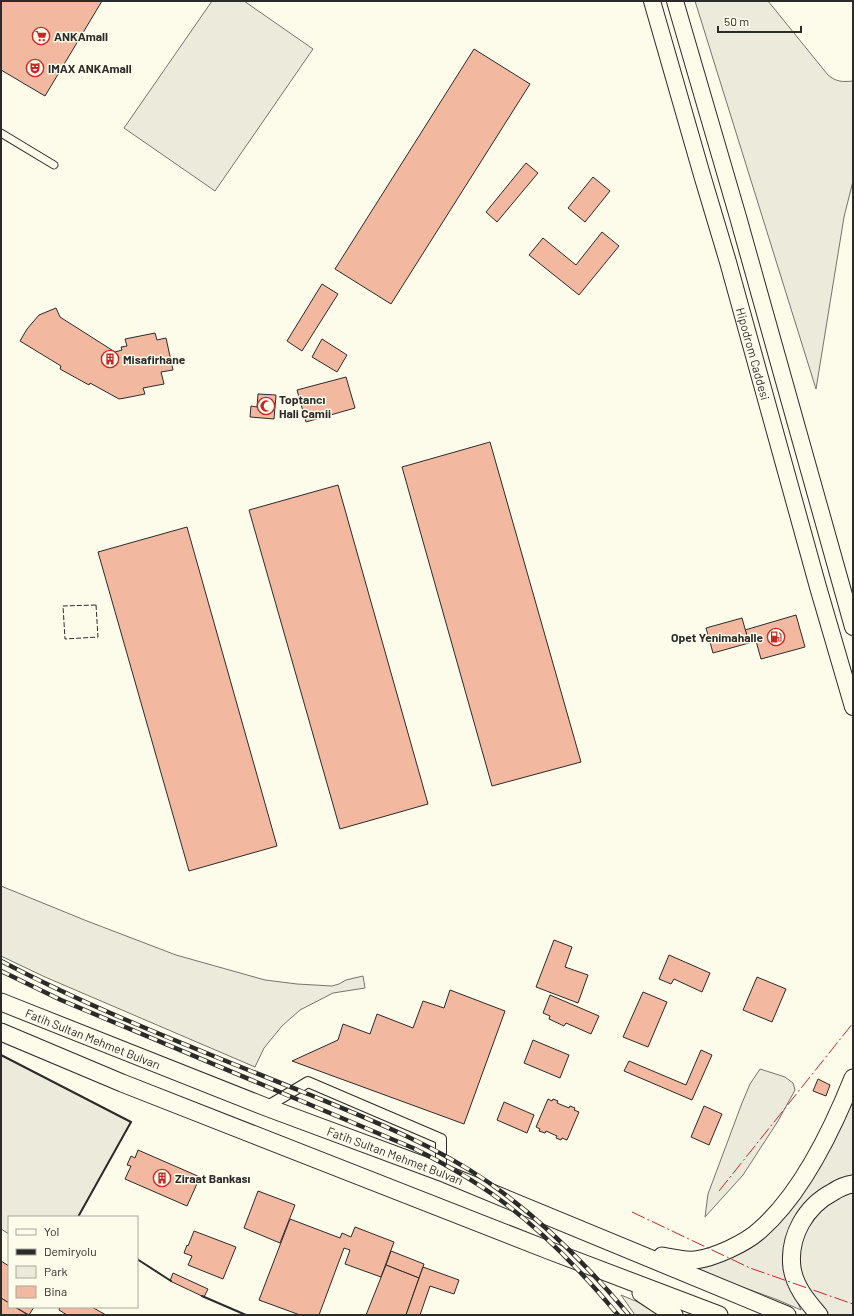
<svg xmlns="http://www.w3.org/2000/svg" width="854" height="1316" font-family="Barlow,sans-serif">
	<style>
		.green { fill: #ecebdb; stroke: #74746e }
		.parking { fill: #eceadb; stroke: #74746e }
		.building { fill: #f2b8a0; stroke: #2b2b2b }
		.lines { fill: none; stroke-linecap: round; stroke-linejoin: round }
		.pedestrian-casing { stroke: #2b2b2b; stroke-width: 9 }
		.minor-casing { stroke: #2b2b2b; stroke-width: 12 }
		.primary-casing { stroke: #2b2b2b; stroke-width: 18 }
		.trunk-casing { stroke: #2b2b2b; stroke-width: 19 }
		.pedestrian { stroke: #fdfbea; stroke-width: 7 }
		.minor { stroke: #fdfbea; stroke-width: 10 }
		.primary { stroke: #fdfbea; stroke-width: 16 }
		.trunk { stroke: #fdfbea; stroke-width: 17 }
		.rail-casing { stroke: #2b2b2b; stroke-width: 4.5 }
		.rail { stroke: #fdfbea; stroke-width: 3; stroke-dasharray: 9; stroke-linecap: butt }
		.fence { stroke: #2b2b2b; stroke-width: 1; stroke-dasharray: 5 2; stroke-linecap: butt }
		.wall { stroke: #2b2b2b; stroke-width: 2 }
		.power { stroke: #c62828; stroke-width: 1; stroke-dasharray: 14 3 2 3; stroke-linecap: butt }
		.labels { text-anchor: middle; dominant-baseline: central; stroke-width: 3; stroke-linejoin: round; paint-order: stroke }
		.poi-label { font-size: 12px; font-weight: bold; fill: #2b2b2b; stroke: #fdfbea; text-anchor: start }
		.street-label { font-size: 12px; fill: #2b2b2b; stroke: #fdfbea }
	</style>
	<rect width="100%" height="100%" fill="#fdfbea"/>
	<g class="green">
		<polygon points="212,1 244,1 313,49 215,191 124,128"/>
		<path d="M695,1H768L828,75C836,82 843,82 853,81V181L844,217L816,389Z"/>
		<polygon points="1,1055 131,1122 78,1217 9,1217 9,1234 1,1229"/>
		<polygon points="760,1069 785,1077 793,1083 795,1090 778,1121 767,1138 743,1175 705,1217 708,1194 742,1103 750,1084"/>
		<path d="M853,1096V1176C841,1180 827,1184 817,1192C801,1204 779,1245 783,1265C787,1280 795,1296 801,1310L778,1300L693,1269L759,1237Z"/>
		<polygon points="853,1192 853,1315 828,1315 813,1299 802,1282 797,1249 806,1229 823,1209 830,1202"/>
		<polygon points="621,1295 638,1302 659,1315 635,1315"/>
	</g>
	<polygon class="parking" points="1,886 87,921 176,955 265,980 297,984 332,986 339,984 346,980 363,976 365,988 333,993 300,1010 282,1026 264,1048 255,1067 45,977 1,956"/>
	<g class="building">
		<polygon points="1,1 102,1 45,96 1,70"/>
		<polygon points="474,49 530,84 391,304 335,269"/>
		<polygon points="526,163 538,173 497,222 486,212"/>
		<polygon points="593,177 610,191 585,222 568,208"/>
		<polygon points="602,232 619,246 579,295 529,255 543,238 576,265"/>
		<polygon points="322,284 338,294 302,351 287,341"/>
		<polygon points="56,308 60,317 115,352 122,350 121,347 127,346 125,339 155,333 157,340 166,338 173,370 161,372 164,384 143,388 145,394 125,398 119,399 90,383 89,385 60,369 61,366 20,341 27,329 39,315"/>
		<polygon points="322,339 347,355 337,372 312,357"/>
		<polygon points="346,377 355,408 306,422 297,390"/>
		<polygon points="258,394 276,395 274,419 250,417 251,406 257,407"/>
		<polygon points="490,442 581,762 492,786 402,467"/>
		<polygon points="338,485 428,804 340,829 249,510"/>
		<polygon points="187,527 277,846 189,871 98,552"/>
		<polygon points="796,615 805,647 761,659 756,641 749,643 745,630"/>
		<polygon points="742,618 749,643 713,653 706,628"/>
		<polygon points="554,940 572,947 565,967 588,975 578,1003 536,987"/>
		<polygon points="669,955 710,973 702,992 674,979 671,984 659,979"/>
		<polygon points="757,977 786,989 772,1022 743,1010"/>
		<polygon points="450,990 505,1011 464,1124 292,1061 338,1040 343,1024 370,1034 377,1014 413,1028 423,1001 444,1008"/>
		<polygon points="643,992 667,1002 648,1047 623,1037"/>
		<polygon points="550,995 599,1016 591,1034 566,1023 564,1026 549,1019 550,1016 543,1013"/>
		<polygon points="533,1040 569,1055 560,1078 524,1063"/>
		<polygon points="701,1050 712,1055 692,1100 624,1071 629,1061 686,1085"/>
		<polygon points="818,1079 830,1085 826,1096 813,1091"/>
		<polygon points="548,1099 552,1101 553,1099 558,1101 557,1103 569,1108 570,1106 575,1108 574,1110 579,1112 567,1140 562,1138 561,1140 556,1138 557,1136 546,1131 545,1133 539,1131 540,1129 536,1127"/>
		<polygon points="504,1102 534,1115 527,1133 497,1120"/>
		<polygon points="704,1106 722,1114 709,1145 691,1137"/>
		<polygon points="138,1150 200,1177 187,1206 125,1179 131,1166 127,1165 131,1156 135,1158"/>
		<polygon points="258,1191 295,1205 280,1243 244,1228"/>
		<polygon points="290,1219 340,1238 342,1233 351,1237 355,1227 394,1242 381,1277 345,1264 350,1250 344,1248 319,1315 300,1315 259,1300"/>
		<polygon points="194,1231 236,1247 223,1279 188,1265 192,1256 184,1253 187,1245 188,1246"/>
		<polygon points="391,1251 424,1264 419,1278 386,1265"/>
		<polygon points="1,1261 9,1266 9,1303 1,1298"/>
		<polygon points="386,1265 419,1278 406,1315 366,1315"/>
		<polygon points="423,1267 459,1280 454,1294 430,1286 420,1315 406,1315"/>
		<polygon points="173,1273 208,1289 204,1297 170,1281"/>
		<polygon points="1,1298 9,1303 9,1307 15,1307 28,1315 1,1315"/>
		<polygon points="15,1307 34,1307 29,1315"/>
		<polygon points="60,1307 92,1307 106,1315 67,1315 59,1310"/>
	</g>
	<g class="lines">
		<defs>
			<polyline id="pedestrian" points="1,133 54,165"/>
			<polyline id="minor" points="266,1107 308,1082 441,1139 441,1172"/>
			<g id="primary">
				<path id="s1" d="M652,1L702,175L728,262L818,587L853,707"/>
				<polyline points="675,1 738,217 853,627"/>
			</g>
			<g id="trunk">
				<path id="s2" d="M1,1002L266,1107L441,1172L787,1315"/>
				<polyline points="1,1032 122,1083 548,1250 719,1315"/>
				<path d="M662,1256C672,1258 684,1261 695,1260C714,1258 746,1243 760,1230C801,1194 833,1128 853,1078"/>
				<polyline points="641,1293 674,1315"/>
				<path d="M819,1315C807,1301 795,1287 792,1268C788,1236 806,1206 833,1192C839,1188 846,1185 853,1184"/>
			</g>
		</defs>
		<use href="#pedestrian" class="pedestrian-casing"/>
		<use href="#minor" class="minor-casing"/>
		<use href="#primary" class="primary-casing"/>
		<use href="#trunk" class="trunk-casing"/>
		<use href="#pedestrian" class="pedestrian"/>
		<use href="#minor" class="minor"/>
		<use href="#primary" class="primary"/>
		<use href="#trunk" class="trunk"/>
		<defs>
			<g id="rail">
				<path d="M1,961C98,1012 202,1051 303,1092C366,1118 431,1143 488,1182C541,1219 588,1266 629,1315"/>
				<path d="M1,971L61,1000L413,1148C443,1163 472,1179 499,1199C544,1232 583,1273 618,1315"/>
			</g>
		</defs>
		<use href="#rail" class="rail-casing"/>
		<use href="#rail" class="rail"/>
		<polygon class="fence" points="96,605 98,637 65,639 63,606"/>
		<g class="wall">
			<polyline points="1,1055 131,1122 78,1217"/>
			<polyline points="137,1259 171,1281"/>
			<polyline points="202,1296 246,1315"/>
		</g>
		<g class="power">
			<polyline points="719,1191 853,1023"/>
			<polyline points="632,1212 750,1268 853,1304"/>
		</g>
	</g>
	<defs>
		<symbol id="supermarket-ring" viewBox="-11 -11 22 22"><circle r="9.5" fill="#fdfbea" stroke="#c62828" stroke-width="1.5"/><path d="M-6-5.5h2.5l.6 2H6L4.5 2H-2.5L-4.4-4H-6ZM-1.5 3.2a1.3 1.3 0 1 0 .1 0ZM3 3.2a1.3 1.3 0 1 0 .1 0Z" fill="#c62828"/></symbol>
		<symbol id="theatre-ring" viewBox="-11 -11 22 22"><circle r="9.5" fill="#fdfbea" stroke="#c62828" stroke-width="1.5"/><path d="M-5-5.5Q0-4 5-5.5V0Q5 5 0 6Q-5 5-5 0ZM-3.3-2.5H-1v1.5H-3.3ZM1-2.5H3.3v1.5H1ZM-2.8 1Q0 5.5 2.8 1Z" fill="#c62828"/></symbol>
		<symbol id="building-ring" viewBox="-11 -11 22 22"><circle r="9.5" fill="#fdfbea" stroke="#c62828" stroke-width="1.5"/><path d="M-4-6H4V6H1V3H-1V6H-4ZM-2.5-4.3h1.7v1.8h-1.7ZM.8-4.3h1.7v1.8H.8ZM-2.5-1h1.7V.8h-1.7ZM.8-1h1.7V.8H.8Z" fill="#c62828"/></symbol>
		<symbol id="mosque-ring" viewBox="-11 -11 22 22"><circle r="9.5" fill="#fdfbea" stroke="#c62828" stroke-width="1.5"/><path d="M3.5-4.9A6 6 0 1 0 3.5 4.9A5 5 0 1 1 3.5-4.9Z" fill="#c62828"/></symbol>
		<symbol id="fuel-ring" viewBox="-11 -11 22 22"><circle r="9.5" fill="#fdfbea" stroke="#c62828" stroke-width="1.5"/><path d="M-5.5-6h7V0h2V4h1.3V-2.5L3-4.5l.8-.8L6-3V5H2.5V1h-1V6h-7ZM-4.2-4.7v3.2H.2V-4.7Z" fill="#c62828"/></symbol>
	</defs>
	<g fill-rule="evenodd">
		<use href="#supermarket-ring" x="31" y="26" width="20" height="20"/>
		<use href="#theatre-ring" x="25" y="58" width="20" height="20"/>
		<use href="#building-ring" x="100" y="349" width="20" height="20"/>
		<use href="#mosque-ring" x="256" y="396" width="20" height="20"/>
		<use href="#fuel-ring" x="766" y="627" width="20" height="20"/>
		<use href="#building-ring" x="152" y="1168" width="20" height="20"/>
	</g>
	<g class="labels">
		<g class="poi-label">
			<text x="54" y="36">ANKAmall</text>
			<text x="48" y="68">IMAX ANKAmall</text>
			<text x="123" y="359">Misafirhane</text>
			<text x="279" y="399">Toptancı<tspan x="279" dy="14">Hali Camii</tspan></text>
			<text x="763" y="637" text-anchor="end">Opet Yenimahalle</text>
			<text x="175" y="1178">Ziraat Bankası</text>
		</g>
		<g class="street-label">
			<text stroke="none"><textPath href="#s1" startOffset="367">Hipodrom Caddesi</textPath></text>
			<text stroke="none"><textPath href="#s2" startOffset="99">Fatih Sultan Mehmet Bulvarı</textPath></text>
			<text stroke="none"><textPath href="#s2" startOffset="423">Fatih Sultan Mehmet Bulvarı</textPath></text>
		</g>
	</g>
	<rect width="854" height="1316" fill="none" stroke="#2b2b2b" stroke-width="4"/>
	<rect x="8" y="1216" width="130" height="92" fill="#fdfbea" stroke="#a9a89e"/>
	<rect x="16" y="1229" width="20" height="6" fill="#fdfbea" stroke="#a9a89e"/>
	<text x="44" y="1236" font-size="12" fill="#2b2b2b">Yol</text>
	<rect x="16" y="1249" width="20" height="6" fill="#2b2b2b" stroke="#a9a89e"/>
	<text x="44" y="1256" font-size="12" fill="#2b2b2b">Demiryolu</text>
	<rect x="16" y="1266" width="20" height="12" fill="#ecebdb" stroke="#a9a89e"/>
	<text x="44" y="1276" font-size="12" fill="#2b2b2b">Park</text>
	<rect x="16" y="1286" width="20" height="12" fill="#f2b8a0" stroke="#a9a89e"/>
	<text x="44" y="1296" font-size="12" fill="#2b2b2b">Bina</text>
	<path d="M718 26v6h83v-6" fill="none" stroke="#2b2b2b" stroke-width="2"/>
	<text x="724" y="26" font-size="12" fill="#2b2b2b" stroke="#fdfbea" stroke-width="3" paint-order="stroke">50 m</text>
</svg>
